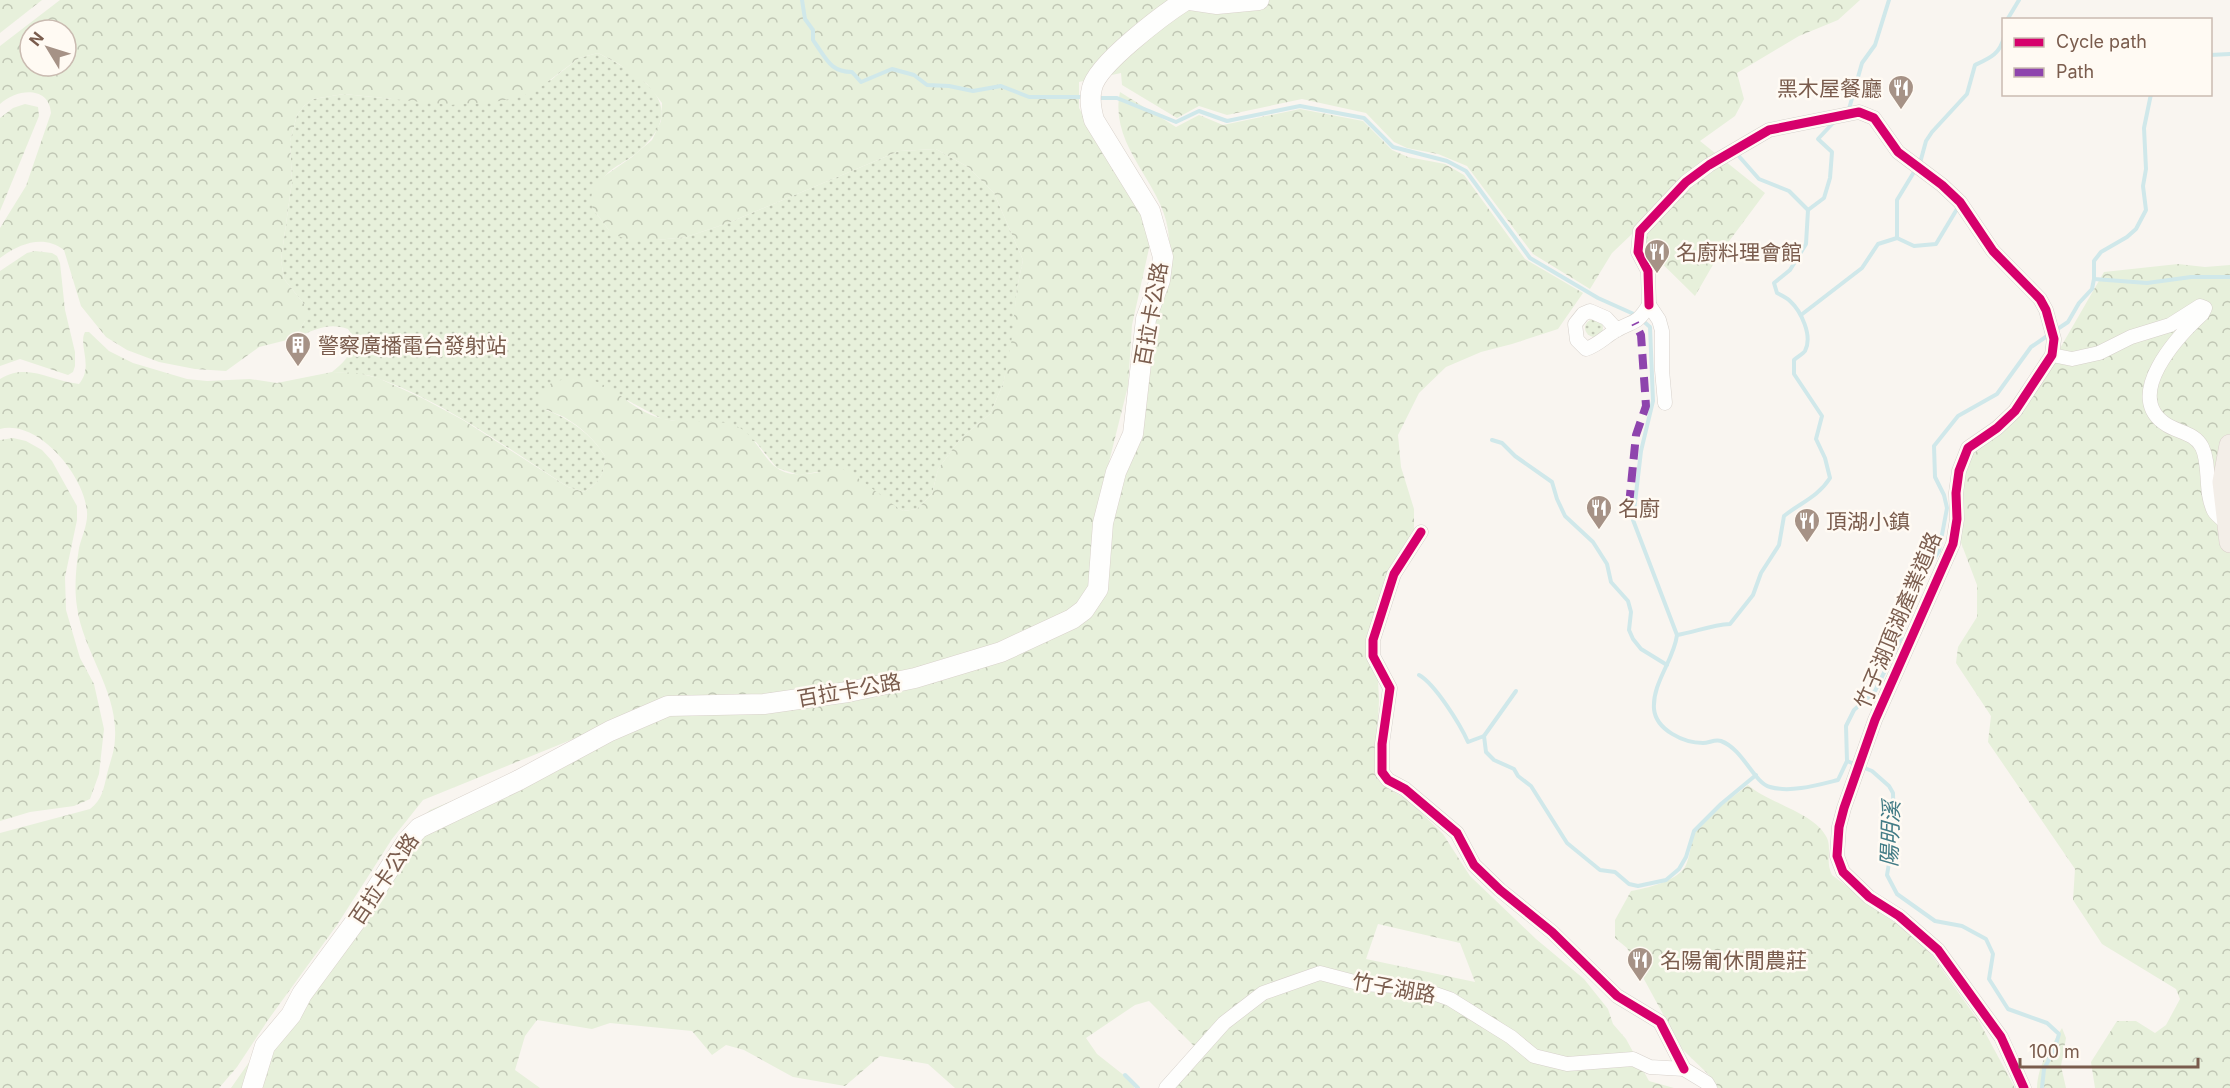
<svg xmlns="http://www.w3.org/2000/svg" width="2230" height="1088" font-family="Inter,'Noto Sans TC',sans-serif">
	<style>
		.grass { fill: url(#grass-dots) }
		.forest { fill: url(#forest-crowns); fill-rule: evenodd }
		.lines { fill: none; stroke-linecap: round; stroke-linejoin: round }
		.stream { stroke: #d0e8ea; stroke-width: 4 }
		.minor-casing { stroke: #d7d1cb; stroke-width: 15 }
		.secondary-casing { stroke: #d9d2cb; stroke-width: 21 }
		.primary-casing { stroke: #dad1cc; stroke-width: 22 }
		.minor { stroke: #fefefd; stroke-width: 14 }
		.secondary { stroke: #fefefd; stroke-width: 20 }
		.primary { stroke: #f3eee8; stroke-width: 21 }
		.quiet { stroke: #8e44ad; stroke-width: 8; stroke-dasharray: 15 8; stroke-linecap: butt }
		.cycleway-casing { stroke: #fffaf3; stroke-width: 13 }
		.cycleway { stroke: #d6006c; stroke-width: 9 }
		.labels { text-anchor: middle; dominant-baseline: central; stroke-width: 5; stroke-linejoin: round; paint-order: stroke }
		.poi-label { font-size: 21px; fill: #7a5c4d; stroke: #fffaf3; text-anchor: start }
		.street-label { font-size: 21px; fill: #7a5c4d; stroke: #fffaf3 }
		.water-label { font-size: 22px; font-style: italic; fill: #437c86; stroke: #fffaf3 }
	</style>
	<defs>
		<pattern id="grass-dots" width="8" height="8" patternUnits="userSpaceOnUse" patternTransform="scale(1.5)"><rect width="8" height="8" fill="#e7f0db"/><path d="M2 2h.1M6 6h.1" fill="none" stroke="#c0c6b4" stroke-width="1.8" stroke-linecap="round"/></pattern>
		<pattern id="forest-crowns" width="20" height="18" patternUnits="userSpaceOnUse" patternTransform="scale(1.5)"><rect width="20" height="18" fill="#e7f0db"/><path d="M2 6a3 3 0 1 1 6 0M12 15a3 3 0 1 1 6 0" fill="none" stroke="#c0c6b4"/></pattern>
	</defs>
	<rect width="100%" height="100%" fill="#f9f5f0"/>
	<g class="grass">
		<path d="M598,53C641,75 692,104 639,151C631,159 612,167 606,175C599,183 597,200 593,209L608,229L629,240H657L686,237L728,223L899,151L936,149L968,167L994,193L1023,260L1017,288L1012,345L1003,384L990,414L961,438L938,469L932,494L917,509L903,511L885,500L817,472L799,475L777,468L756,442L708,422H683L662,419L627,400L546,410C571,419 591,434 605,456C605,474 599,483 584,492L568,487C511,450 441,400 377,378C363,373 348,373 332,372C345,362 351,355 354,338L348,329C328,322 314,330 295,338L305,321L304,304L284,279L281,260L292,181L290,141L297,115L304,106L313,99L344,94L392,99L551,80L579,58Z"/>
		<circle cx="1594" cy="328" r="9"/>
	</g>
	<g class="forest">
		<polygon points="0,0 42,0 0,33"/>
		<path d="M60,0H1860L1838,20L1799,36L1737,73L1744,99L1735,116L1700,141L1765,193L1718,256L1695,296L1632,234L1612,253L1590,289L1533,254L1467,166L1438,154L1407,148L1394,142L1366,113L1302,99L1227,115L1199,106L1177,118L1122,85L1121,73L1079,82V108L1146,220L1150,244L1132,325L1128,386L1100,498L1090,589L1082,604L1014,641L918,672L831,689L697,700L598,729L423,800L392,839L337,925L268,1020L237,1067L219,1088H0V833L90,809C102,800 104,788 107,774C110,762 115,750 115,738C118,691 83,652 77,607C74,588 76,567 79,548C82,536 88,524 87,512C85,477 39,419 0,429V379C28,362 50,381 79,384C94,367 78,345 85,332H89L109,351L133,363L187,379L207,381L250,379L277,383L332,372L357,373L378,378L422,398L463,420L568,487L584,492C599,483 605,474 605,456C595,440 581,427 564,417C555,413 547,411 539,404C539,392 546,384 557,381C610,367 620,409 664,419C685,424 718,418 736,426C754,433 763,459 777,468C791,478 810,474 825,471C829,470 835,468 839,468C855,472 886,501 903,511L917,509L932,494L938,469L961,438L990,414L1003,384L1011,345L1017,288L1023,260L994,193L968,167L936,149L899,151L728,223L686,237L657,240H629L618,236L608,229L593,209L591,201L592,192L606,175L632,157L652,140L661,121L662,103L647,84L619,64L598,53L579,58L538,89L520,97L500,101L450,105L344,94L313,99L304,106L297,115L290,141L292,181L281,260L284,279L304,304L306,312L305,321L295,338L259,347L226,371L195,369L159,362L127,350L106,337L81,306L64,250C43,234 19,244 0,258V228L26,186L51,113C49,85 16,89 0,104V46ZM30,30H66V66H30Z"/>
		<path d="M1120,92L1176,127L1199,115L1223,125L1300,109L1363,121L1392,150L1408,157L1445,164L1464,175L1525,259L1583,293L1558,329L1512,344L1481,352L1446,367L1419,393L1398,435L1401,467L1414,509V543L1381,600L1366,650L1378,680L1379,700L1376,764L1378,779L1389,789L1408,800L1443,834L1470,876L1536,939L1584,979L1608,1009L1613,1024L1626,1039L1649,1081L1674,1088H1174L1193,1068L1195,1047L1149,1001L1135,1005L1086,1038L1097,1054L1135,1084L1134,1088H955L928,1064L880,1056L845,1086L793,1077L744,1050L726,1045L712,1055L692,1031L610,1023L592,1029L537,1020L525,1036L515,1070L540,1088H231L419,820L430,810L611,735L693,709L880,692L1076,620C1100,554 1124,487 1141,417C1146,396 1151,372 1153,350C1153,341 1152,332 1154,323C1161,293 1171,271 1169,239C1167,185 1108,149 1120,92ZM1378,924L1460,943L1475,982L1366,959Z"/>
		<polygon points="25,104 38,107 39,116 0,211 0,118 13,108"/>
		<polygon points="35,251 52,253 57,256 60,263 65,310 75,352 75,366 73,372 68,375 20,359 0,366 0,271 27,253"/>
		<polygon points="2178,264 2205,267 2230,265 2230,1088 2095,1088 2091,1062 2117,1021 2136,1021 2155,1033 2166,1025 2180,999 2176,989 2102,944 2073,900 2075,869 1988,742 1991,716 1956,663 1958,647 1977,617 1977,585 1960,540 1962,495 1965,472 1971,455 2000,432 2051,364 2104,272"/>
		<polygon points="13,438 26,441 42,450 52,461 77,506 77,520 65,577 66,610 80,658 94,684 104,729 99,774 90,799 74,806 30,812 0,821 0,440"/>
		<path d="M1748,785C1768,803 1816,813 1827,838C1832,850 1825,861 1832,875L1910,934L1931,954L1980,1023L2015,1088H1718L1708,1074L1682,1049L1627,948L1615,938V920L1631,891C1647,888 1675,882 1685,867C1691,856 1690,841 1696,831C1708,813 1731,799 1748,785Z"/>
		<path d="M2062,1028L2066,1038L2061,1066L2066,1088H2037C2038,1064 2050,1048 2062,1028Z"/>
	</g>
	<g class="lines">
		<g class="stream">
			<path d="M802,0L805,19L813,30V40L815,43C827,60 831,72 852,72L861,82L892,69L914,75L927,85L949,86L973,91L1001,86L1029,97H1085"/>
			<polyline points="2007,20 2019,0"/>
			<polyline points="2210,55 2230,54"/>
			<polyline points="1096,98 1117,98 1176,122 1199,111 1227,121 1300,106 1364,118 1393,147 1447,161 1466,171 1530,258 1598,298 1636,315"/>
			<polyline points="1849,109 1862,63 1875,45 1889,0"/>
			<path d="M1920,163L1926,141L1932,132L1967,94L1975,65C1990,58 2000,54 2004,37"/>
			<polyline points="1808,210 1824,198 1830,178 1832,152 1818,139 1833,123"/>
			<polyline points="1897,238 1897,200 1914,172"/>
			<polyline points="2094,279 2147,283 2191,277 2230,277"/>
			<polyline points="1801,315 1862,268 1878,244 1897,238 1914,246 1936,244 1957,209"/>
			<path d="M1642,320L1650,327L1653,401L1641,451L1633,520L1677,635C1674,660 1652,683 1654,709C1656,730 1684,743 1703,743C1709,743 1715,739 1721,741C1743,749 1754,783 1770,787C1791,793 1818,785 1838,780L1847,761"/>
			<polyline points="2056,330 2068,322 2079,303 2092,289 2094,279 2094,261 2101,252 2127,237 2136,229 2146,210 2143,186 2146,169 2144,128 2151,94"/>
			<polyline points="1492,440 1502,443 1515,456 1552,482 1557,499 1565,516 1593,542 1607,564 1611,582 1628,601 1631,612 1629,630 1633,639 1641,649 1667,665"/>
			<path d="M1677,635C1695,632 1711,625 1730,624L1753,595L1761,573L1779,545L1784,516C1800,503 1818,497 1830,478L1825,458L1816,439L1822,416L1794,374V360C1797,357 1803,354 1805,351C1813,336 1801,311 1790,301C1787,298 1781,295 1777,293L1774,283L1790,270L1806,244L1808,210L1789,191L1759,179L1737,154"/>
			<path d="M1419,675C1435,684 1460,724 1468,742L1484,736L1486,752L1494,760L1514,769L1518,776L1531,786L1567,843L1600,870L1615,872L1629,884L1638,886L1666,880L1679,869L1686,857L1694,831L1721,804L1756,775"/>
			<polyline points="1484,736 1516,691"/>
			<polyline points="1125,1075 1138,1088"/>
			<polyline points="2042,1088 2044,1069 2055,1048 2059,1034 2047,1023 2008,1009 1989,979 1993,954 1986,939 1962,926 1935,921 1897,894 1887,875 1894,834 1893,793 1889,786 1872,771 1847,761 1846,726 1854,710 1875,691 1900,640 1915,590 1939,551 1947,508 1944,495 1935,477 1934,446 1958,416 1997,394 2031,347 2050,334"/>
		</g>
		<defs>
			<g id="minor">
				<polyline points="1649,305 1648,271 1638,252 1640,231 1686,182 1709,165 1769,130 1859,112 1874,118 1898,152 1942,185 1960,202 1993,251 2040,299 2046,310 2054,339 2052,355 2015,411 1997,428 1968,448 1959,471 1956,493 1957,519 1953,544 1875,720 1844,808 1839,827 1837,856 1843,872 1869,897 1899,916 1938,950 2001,1037 2024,1088"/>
				<polyline points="1649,305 1659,320 1662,331 1662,370 1665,403"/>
				<path d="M1617,330L1606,318L1590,311L1583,314L1575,324L1577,340L1586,349C1598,345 1605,337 1615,331C1633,320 1636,326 1649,305"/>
				<path d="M2052,355L2072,359L2099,353L2131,337L2170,325L2200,306L2205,308L2202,314C2178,336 2121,397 2167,425C2178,432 2195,433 2202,447C2211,466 2204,491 2214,511C2216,515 2223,520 2227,523"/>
				<polyline points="1421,532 1394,574 1373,640 1373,656 1390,688 1382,744 1382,772 1388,780 1405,789 1457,833 1474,865 1500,890 1552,932 1617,996 1660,1022 1684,1069"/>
				<polyline points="1166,1088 1224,1023 1263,993 1320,973 1362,984 1395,986 1427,991 1450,999 1511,1037 1534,1056 1567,1064 1633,1059 1650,1067 1684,1069 1707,1083 1710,1088"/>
			</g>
			<g id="secondary">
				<polyline points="1190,0 1217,4 1259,0"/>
				<path d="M252,1088L265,1046L291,1015L302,994L355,922L407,841L419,828L519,780L610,731L668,706L764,704L848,692L915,678L1001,652L1072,619L1084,610L1098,589L1103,523L1116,472L1133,434L1146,319L1160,280L1163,257L1150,211L1094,120C1091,109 1089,99 1092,88C1097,64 1164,14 1186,0"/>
			</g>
			<polyline id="primary" points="2230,445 2223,482 2230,542"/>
		</defs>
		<use href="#minor" class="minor-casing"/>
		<use href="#secondary" class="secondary-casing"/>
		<use href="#primary" class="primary-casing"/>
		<use href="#minor" class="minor"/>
		<use href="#secondary" class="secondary"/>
		<use href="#primary" class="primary"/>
		<polyline class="quiet" points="1629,505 1636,435 1646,406 1641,335 1635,323"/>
		<defs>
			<g id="cycleway">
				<polyline points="1649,305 1648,271 1638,252 1640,231 1686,182 1709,165 1769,130 1859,112 1874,118 1898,152 1942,185 1960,202 1993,251 2040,299 2046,310 2054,339 2052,355 2015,411 1997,428 1968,448 1959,471 1956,493 1957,519 1953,544 1875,720 1844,808 1839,827 1837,856 1843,872 1869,897 1899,916 1938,950 2001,1037 2024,1088"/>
				<polyline points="1421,532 1394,574 1373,640 1373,656 1390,688 1382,744 1382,772 1388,780 1405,789 1457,833 1474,865 1500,890 1552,932 1617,996 1660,1022 1684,1069"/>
			</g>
		</defs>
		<use href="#cycleway" class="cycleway-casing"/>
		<use href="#cycleway" class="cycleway"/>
	</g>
	<defs>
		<symbol id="restaurant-pin" viewBox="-11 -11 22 30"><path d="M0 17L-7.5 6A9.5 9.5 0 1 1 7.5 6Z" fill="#a69286" stroke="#fffaf3"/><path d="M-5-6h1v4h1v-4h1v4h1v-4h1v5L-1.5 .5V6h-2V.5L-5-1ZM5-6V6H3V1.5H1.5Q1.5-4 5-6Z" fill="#fff"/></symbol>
		<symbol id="building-pin" viewBox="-11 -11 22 30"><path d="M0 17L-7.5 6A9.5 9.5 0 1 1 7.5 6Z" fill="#a69286" stroke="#fffaf3"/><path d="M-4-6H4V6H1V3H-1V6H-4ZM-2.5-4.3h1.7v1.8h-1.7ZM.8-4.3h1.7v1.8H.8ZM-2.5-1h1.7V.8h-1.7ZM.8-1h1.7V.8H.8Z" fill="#fff"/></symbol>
	</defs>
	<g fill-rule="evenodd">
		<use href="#restaurant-pin" x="1886" y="73" width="30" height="40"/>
		<use href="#restaurant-pin" x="1642" y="237" width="30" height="40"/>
		<use href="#building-pin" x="283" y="330" width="30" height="40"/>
		<use href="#restaurant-pin" x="1584" y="493" width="30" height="40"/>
		<use href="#restaurant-pin" x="1792" y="506" width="30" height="40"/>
		<use href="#restaurant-pin" x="1625" y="945" width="30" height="40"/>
	</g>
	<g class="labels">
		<g class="poi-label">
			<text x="1882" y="88" text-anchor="end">黑木屋餐廳</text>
			<text x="1676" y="252">名廚料理會館</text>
			<text x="318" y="345">警察廣播電台發射站</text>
			<text x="1618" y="508">名廚</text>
			<text x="1826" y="521">頂湖小鎮</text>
			<text x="1660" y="960">名陽匍休閒農莊</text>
		</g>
		<g class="street-label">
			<text transform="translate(1151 314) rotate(-80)">百拉卡公路</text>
			<text transform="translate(1898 620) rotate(-67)">竹子湖頂湖產業道路</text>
			<text transform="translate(849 690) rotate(-10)">百拉卡公路</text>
			<text transform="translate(384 879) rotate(-56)">百拉卡公路</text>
			<text transform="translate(1394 988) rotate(10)">竹子湖路</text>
		</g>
		<g class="water-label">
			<text transform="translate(1890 834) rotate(-88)">陽明溪</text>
		</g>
	</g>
	<rect x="2002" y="18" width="210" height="78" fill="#fffaf3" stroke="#cabbb1" stroke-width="1.5"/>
	<rect x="2014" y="38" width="30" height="9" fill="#d6006c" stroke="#cabbb1" stroke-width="1.5"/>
	<text x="2056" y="48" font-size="18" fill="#7a5c4d">Cycle path</text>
	<rect x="2014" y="68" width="30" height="9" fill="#8e44ad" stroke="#cabbb1" stroke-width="1.5"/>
	<text x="2056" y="78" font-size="18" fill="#7a5c4d">Path</text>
	<g transform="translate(48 48) rotate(308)"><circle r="28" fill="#fffaf3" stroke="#cabbb1" stroke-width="1.5"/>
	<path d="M0-4.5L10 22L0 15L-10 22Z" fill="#a69286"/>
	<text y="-9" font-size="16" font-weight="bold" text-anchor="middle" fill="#7a5c4d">N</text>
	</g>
	<path d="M2020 1058v9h178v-9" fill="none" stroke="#7a5c4d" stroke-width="3"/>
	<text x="2029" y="1058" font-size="18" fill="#7a5c4d" stroke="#fffaf3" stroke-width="4.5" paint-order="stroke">100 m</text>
</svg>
